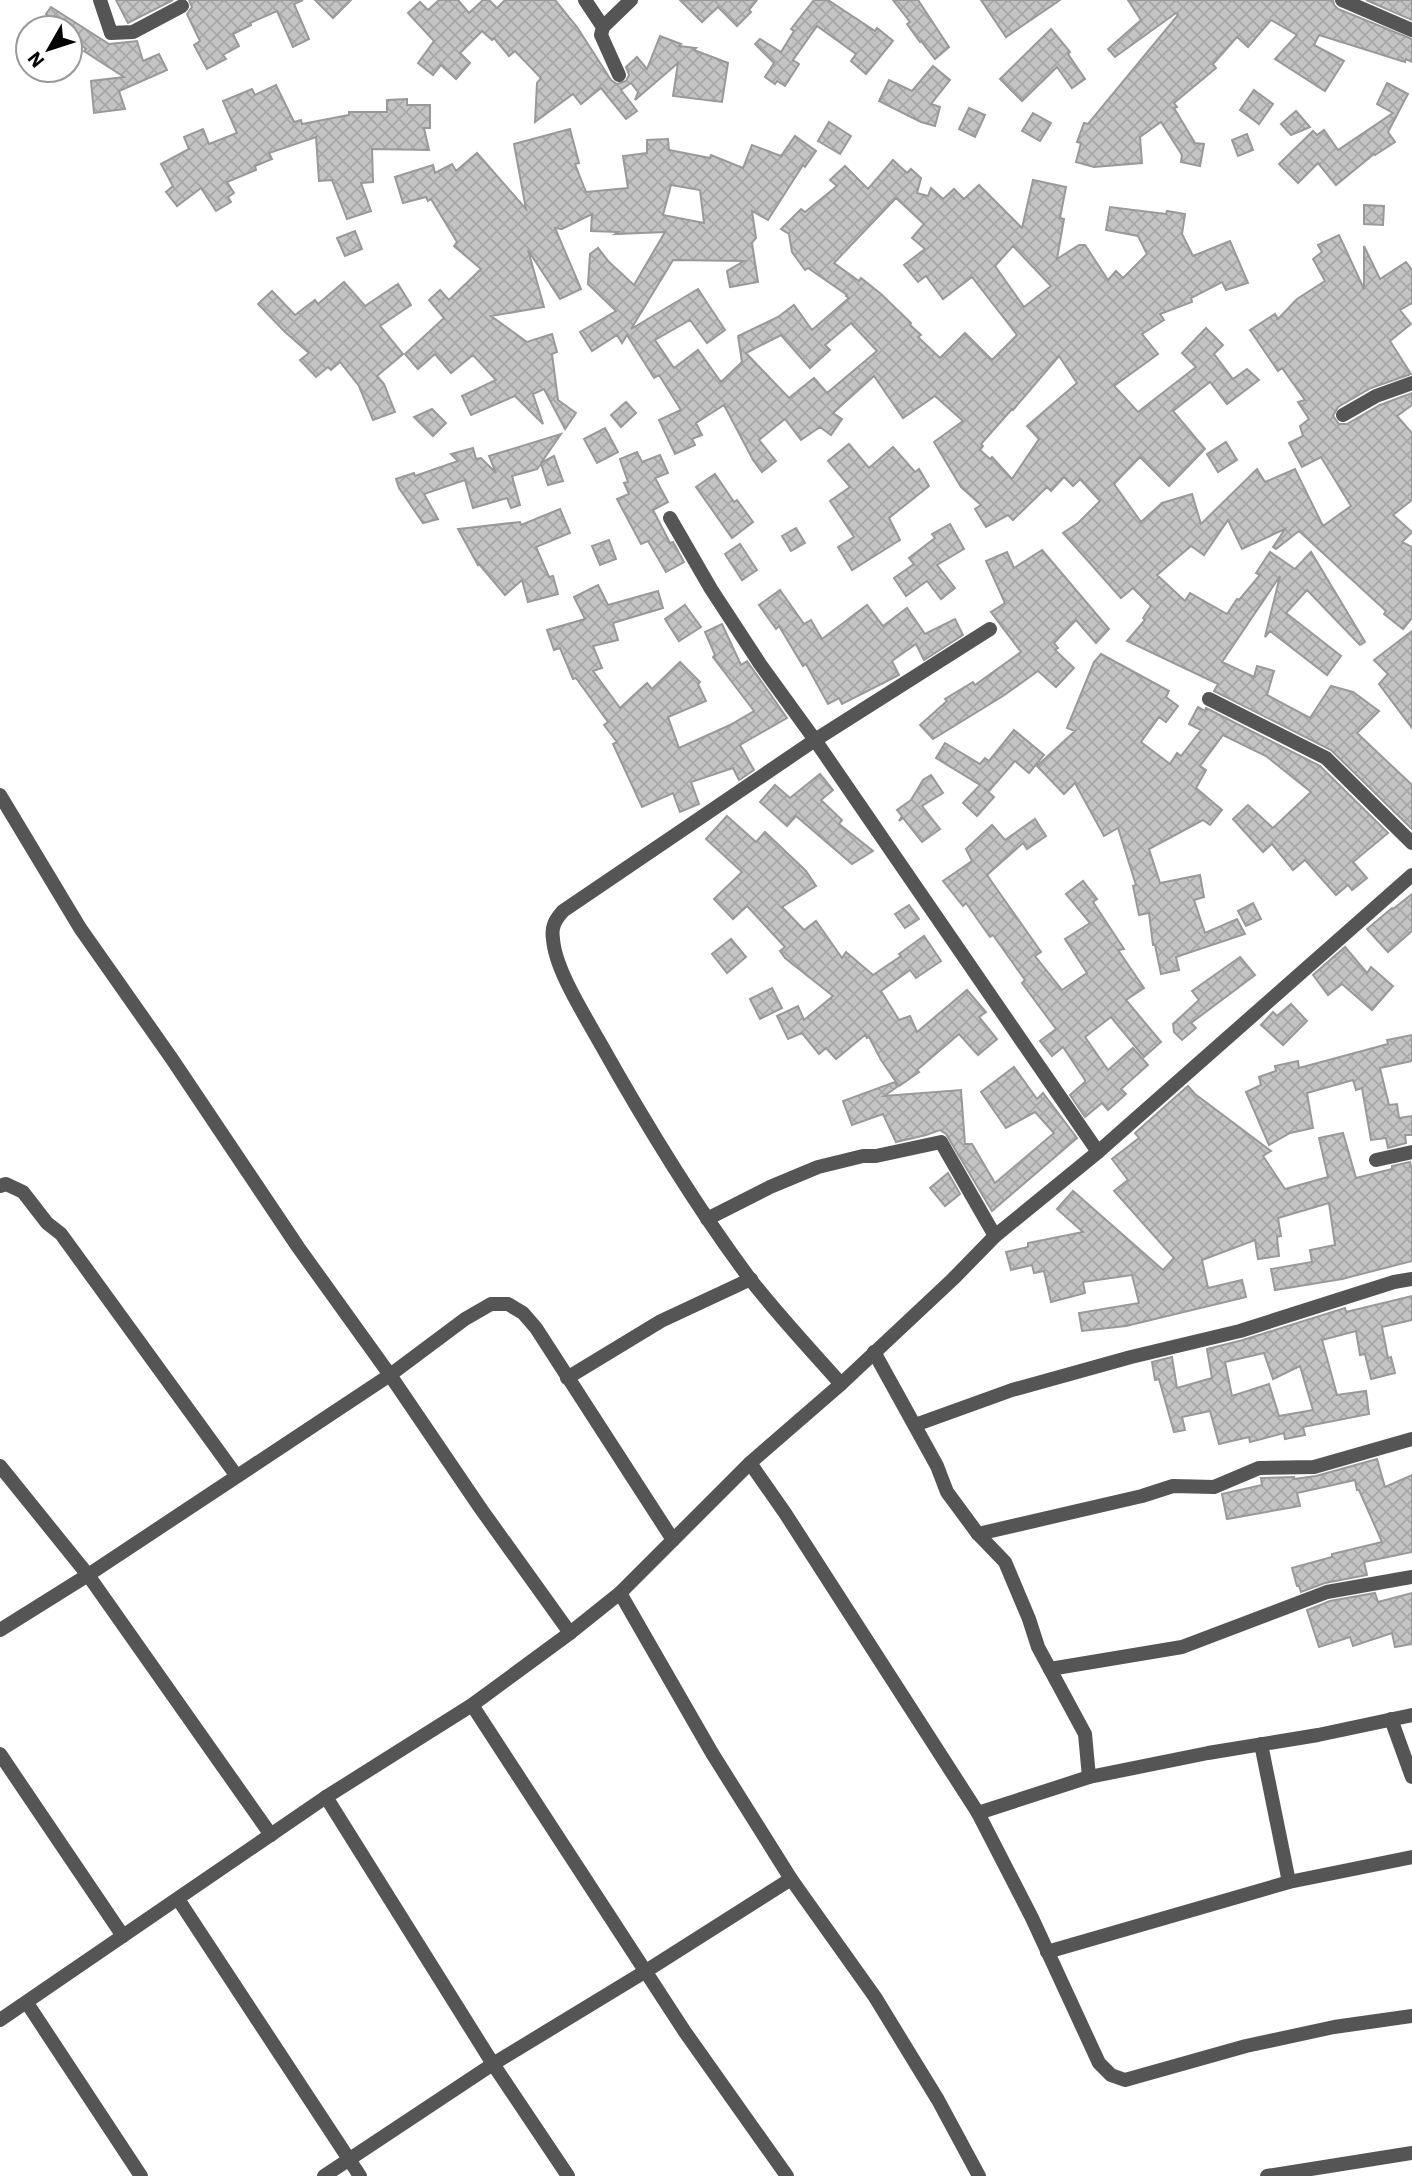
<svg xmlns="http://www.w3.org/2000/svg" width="1412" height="2176" font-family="'IBM Plex Sans',sans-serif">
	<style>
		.building { fill: url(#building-cross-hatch); stroke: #999; stroke-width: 2; fill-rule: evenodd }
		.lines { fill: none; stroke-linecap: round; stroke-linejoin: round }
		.street { stroke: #555; stroke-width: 14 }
	</style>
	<defs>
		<pattern id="building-cross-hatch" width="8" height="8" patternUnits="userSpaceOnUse" patternTransform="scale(1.75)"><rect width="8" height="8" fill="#c4c4c4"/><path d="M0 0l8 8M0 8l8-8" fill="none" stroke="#a7a7a7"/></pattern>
	</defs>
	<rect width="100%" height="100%" fill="#fff"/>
	<g class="building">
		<polygon points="116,0 173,0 128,23"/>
		<polygon points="189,0 303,0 294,4 309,39 293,47 277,11 250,23 251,25 233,34 239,46 223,55 226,59 207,69 194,45 200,41 187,14 192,7"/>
		<polygon points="315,0 351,0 333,18"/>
		<polygon points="439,0 458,0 469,13 483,0 489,0 497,8 505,0 555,0 577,27 611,80 617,84 626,81 629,75 626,67 637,57 647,69 660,36 681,44 679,46 696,48 694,50 728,63 722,102 673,96 678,63 635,100 638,92 631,83 621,90 637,111 626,119 601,88 581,104 573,94 535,122 537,83 541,78 515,51 509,56 494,38 492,40 482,31 460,53 470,63 456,79 441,65 433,75 418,63 434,41 408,13 420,2 428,10"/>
		<polygon points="680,0 757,0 749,10 751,12 737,26 718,7 702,22"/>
		<polygon points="814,0 828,0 875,31 877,28 893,41 866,74 851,61 856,54 817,26 793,60 799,64 785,86 777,81 775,84 765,77 774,63 755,44 760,39 781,52 794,31 791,29"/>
		<polygon points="893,0 918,0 949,47 935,59 921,41 920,42 907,24 910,22"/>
		<polygon points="981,0 1060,0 1006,37"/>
		<polygon points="1128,0 1333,0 1334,5 1338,9 1412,39 1412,62 1406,59 1405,62 1319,35 1314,45 1344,61 1325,91 1275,59 1297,35 1271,20 1248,47 1237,37 1213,64 1216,68 1174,103 1177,107 1174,108 1195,143 1204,144 1200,166 1181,162 1182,155 1161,122 1140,137 1142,163 1094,167 1076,162 1081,143 1077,142 1084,123 1088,124 1178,15 1176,13 1115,57 1108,49 1141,20"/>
		<polygon points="1366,0 1412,0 1412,20"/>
		<polygon points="51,7 109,44 137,41 143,61 159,54 167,70 119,91 125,109 94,113 91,81 124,77 84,51 86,49 70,35 70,28 62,28 46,14"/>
		<polygon points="1051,29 1070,52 1068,54 1085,79 1072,88 1057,67 1022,101 1000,79"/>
		<polygon points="933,66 950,80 931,104 940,107 935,126 921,122 879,101 889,80 912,91"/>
		<polygon points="1387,83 1408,94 1388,132 1395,142 1375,155 1374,154 1336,185 1318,163 1298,183 1279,164 1313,131 1317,135 1324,130 1338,150 1393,113 1377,104"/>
		<polygon points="276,85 294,122 301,120 302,124 349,115 349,112 387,112 387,100 407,99 407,105 430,105 430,128 424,128 429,150 372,149 373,182 361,183 371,211 347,219 332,180 319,181 316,137 269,153 272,159 255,166 256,170 227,182 234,193 228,197 231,202 216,211 201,188 177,206 166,192 173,186 161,164 189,149 184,137 203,129 209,144 237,133 223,101 252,89 255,95"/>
		<polygon points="1254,90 1273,104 1259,124 1240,110"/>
		<polygon points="969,108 985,115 975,137 959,129"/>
		<polygon points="1296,111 1310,127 1291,135 1281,124"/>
		<polygon points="1033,113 1051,123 1040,141 1022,131"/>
		<polygon points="829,122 851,136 840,154 818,141"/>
		<path d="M570,129L579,163L575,164L586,192L628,188L623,156L647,153V140L668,139L669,150L710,158L711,155L743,168L752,145L781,156L795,136L816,151L805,167L803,165L768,220L752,211L756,238L752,243L758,282L730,287L727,271L744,261L673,260L631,329L698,289L725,330L707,343L690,320L655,340L674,368L698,350L721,382L742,362L738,336L778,317L794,305L812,330L849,298L846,296L847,295L808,268L805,270L792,252L789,234L781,229L801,209L805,212L837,186L830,180L845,166L868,189L893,160L907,173L911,169L921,178L917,193L928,196L931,188L943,199L954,189L964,199L979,185L1022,228L1033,180L1066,187L1060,218L1064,219L1057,259L1079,245H1085L1108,280L1116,271L1123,278L1147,254L1138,236L1106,230L1110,207L1166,214L1167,211L1185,214L1182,234L1193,256L1230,241L1248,283L1226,290L1222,282L1191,298L1192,302L1160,314L1164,320L1142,334L1158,354L1114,386L1138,412L1196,367L1182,353L1206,328L1223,345L1214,354L1233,379L1247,369L1259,380L1227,404L1210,382L1173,411L1205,449L1169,486L1140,457L1114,484L1141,522L1162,503L1192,494L1201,524L1257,469L1265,482L1295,469L1323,526L1351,506L1321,457L1302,467L1289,443L1303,436L1300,426L1309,419L1298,402L1305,400L1282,368L1278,371L1250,330L1275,314L1278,319L1297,299L1325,281L1313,259L1322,252L1318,245L1339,235L1364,289V246L1380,279L1406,262L1412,270V303L1400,310L1411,324L1390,341L1411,374L1371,388L1338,407L1333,416L1339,424H1347L1380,405L1412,393V405L1397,416L1412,433V500L1393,515L1412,532L1402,542L1412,547V618L1403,629L1384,614L1386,611L1299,531L1276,549L1273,547L1285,529L1242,549L1228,520L1204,555L1191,546L1157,575L1185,601L1190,593L1227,614L1237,599L1239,600L1260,575L1256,573L1270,552L1295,569L1311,552L1365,642L1360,645L1307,590L1286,613L1341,656L1327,675L1270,631L1265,637L1280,576L1222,662L1254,677L1257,666L1274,671L1267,695L1310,718L1331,686L1353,692L1379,711L1357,733L1412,785V829L1331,750L1214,691L1218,684L1127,641L1145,620L1143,618L1151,606L1133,588L1121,598L1063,533L1078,523L1100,501L1080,479L1073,486L1064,477L1051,491L1047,487L1013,520L1008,515L986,527L975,509L981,505L961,487L934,442L963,421L935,396L903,418L874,376L833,413L842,419L831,435L820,427L801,440L785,419L759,440L776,461L762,472L753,460L724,405L696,423L702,435L692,439L695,445L675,454L659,420L681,410L659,375L654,378L627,335L622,343L617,335L592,351L580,332L616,311L588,284L590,254L598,248L609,262L634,285L665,232L615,234L618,232L591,231L592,214L562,229L555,228L581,289L560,299L528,250L544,307L491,316L527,342L552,334L557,352L552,354L558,400L576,413L565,429L544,389L533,394L543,424L515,396L471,415L462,396L496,380L473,355L451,373L435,354L418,369L405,354L444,318L429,300L440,290L449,300L481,269L454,246L457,242L431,199L428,201L426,197L403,203L395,177L433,165L435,173L452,164L456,171L477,153L526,209L514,144ZM671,185L700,190L704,223L663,215ZM896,198L924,224L912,238L925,249L904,265L918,282L926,276L943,299L972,277L1017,335L992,360L965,333L940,358L918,337L921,335L910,325L911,323L881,294L861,278L859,281L834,263ZM1013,246L1051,286L1024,307L995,266ZM851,323L877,351L827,393L814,378L789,398L746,353L781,335L810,368L830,350L825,345ZM1059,356L1077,383L1027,426L1039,439L1012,479L992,457L990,459L980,450L983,446L981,444L1012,409L1013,410Z"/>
		<polygon points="1247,134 1253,150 1238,156 1232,140"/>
		<polygon points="1364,205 1384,206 1383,225 1364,224"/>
		<polygon points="355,231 362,249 345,256 337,238"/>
		<polygon points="344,282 365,306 398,284 411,305 380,326 403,354 377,376 384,384 395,412 373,420 359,386 340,362 331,370 328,367 316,377 300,360 309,353 285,332 258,304 272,291 295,315 315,300 318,304"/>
		<polygon points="626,402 636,413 621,427 611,415"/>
		<polygon points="432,409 446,423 433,436 414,417"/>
		<polygon points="605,428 618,452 597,463 584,439"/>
		<polygon points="561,434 541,463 554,456 563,481 548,485 541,464 537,469 512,476 520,505 511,508 507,498 473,508 465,480 424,494 438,519 423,523 399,488 396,479 414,473 415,476 458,461 451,454 473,448 476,459 481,458 496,473 489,456"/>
		<polygon points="1226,442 1237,460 1218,472 1207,454"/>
		<polygon points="849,444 869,468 893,447 915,472 919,469 929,486 889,518 900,540 852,570 838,547 854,537 830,501 850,487 828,461"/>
		<polygon points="637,452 642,462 660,455 668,473 655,478 668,502 653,510 670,543 673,542 684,562 666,572 648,541 641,544 617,499 629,494 624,483 628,482 620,459"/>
		<polygon points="715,474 734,502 737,500 753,522 732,538 696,487"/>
		<polygon points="560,509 570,533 536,547 549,577 553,576 558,594 528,602 522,580 505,595 479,564 478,565 458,529 520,522 521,525"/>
		<polygon points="950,524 964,549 937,565 955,588 941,599 927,581 906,596 894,578 914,564 909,558 935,538 932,534"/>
		<polygon points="796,528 805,543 791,551 782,536"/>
		<polygon points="609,540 616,559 600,565 592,546"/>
		<polygon points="740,544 757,570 742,580 725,554"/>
		<polygon points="1042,550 1109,629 1096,643 1076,620 1054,643 1058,648 1055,650 1074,668 1056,687 1038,671 1003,696 933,739 920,725 947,701 945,699 973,682 975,685 1021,652 991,612 1005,603 986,561 1007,552 1014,568"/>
		<polygon points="598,585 608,605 658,591 663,608 613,623 618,640 593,646 602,668 593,671 620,708 647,683 652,689 680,662 700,682 698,684 706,701 668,717 679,748 730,725 754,711 713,657 715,655 705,632 722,624 741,665 747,661 787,718 740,745 754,770 739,780 733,768 691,782 699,804 680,812 673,793 642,807 613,744 617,742 604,725 608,722 576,678 573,679 560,648 554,650 547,630 585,619 574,597"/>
		<polygon points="780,590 804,624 811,620 822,639 867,605 883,626 907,608 925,634 955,619 963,635 924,660 916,644 892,661 899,675 842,704 839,698 828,704 806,664 803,666 779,626 776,629 759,605"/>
		<polygon points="685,605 701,627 679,641 665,619"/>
		<polygon points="1412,631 1412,728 1379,684 1388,674 1374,660"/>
		<polygon points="1101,654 1169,691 1166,697 1178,706 1166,722 1159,717 1141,742 1170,764 1177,753 1181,756 1201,730 1189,724 1198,707 1205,711 1206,708 1320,766 1388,833 1353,862 1367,878 1352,890 1348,885 1336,895 1305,860 1293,870 1272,844 1263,852 1233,819 1248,805 1273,828 1311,792 1266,756 1223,735 1200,766 1206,770 1196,788 1222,810 1210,825 1203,820 1149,849 1160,883 1200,875 1204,897 1194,900 1205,933 1237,919 1245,934 1176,957 1179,970 1161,974 1155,945 1153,945 1149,913 1139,915 1133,886 1136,885 1118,828 1104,836 1075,783 1064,794 1037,766 1075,731 1067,728 1094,662"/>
		<polygon points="1014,730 1044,755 1029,773 1015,761 989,791 984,788 994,797 977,816 963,803 980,785 936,758 945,743 980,764 985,758 989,761"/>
		<polygon points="820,774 833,790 821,800 842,820 839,824 873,851 852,864 796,816 787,826 760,802 775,785 790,798"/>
		<polygon points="931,775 943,793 922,806 940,829 922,842 903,818 899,821 902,816 897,810 911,800 923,780"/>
		<polygon points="727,816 756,842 765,832 806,871 816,886 782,907 804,930 816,921 842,958 846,952 873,975 901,956 899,954 924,936 941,961 916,978 910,970 881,991 899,1020 910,1016 917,1032 967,990 986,1012 979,1017 997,1039 978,1055 959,1034 917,1070 919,1072 899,1086 881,1060 869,1037 867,1038 865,1035 836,1059 826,1048 819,1054 802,1033 788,1039 777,1016 798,1006 804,1020 833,996 785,958 780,951 785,947 747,906 733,919 714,899 742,872 706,839"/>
		<polygon points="1035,819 1046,836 1027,849 1023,843 987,875 1041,952 1035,956 1062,990 1087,973 1065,939 1090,923 1066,894 1083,881 1097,899 1093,902 1124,949 1118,950 1144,988 1126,1000 1161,1042 1144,1057 1111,1017 1085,1037 1108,1070 1133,1048 1148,1065 1121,1089 1126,1094 1108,1110 1102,1103 1085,1117 1070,1095 1085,1082 1085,1080 1063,1047 1052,1056 1040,1041 1056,1029 1022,983 1025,980 993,935 990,937 966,903 963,906 943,881 972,861 966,849 992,825 1005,840"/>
		<polygon points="1412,894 1412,931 1388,952 1367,929 1392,908 1393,909"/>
		<polygon points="1253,903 1261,919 1246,926 1238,911"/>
		<polygon points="909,905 919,919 905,928 895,914"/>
		<polygon points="731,939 746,957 727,973 712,954"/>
		<polygon points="1345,947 1367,973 1371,967 1393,986 1372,1010 1342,984 1328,995 1313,975"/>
		<polygon points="1240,957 1255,975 1191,1023 1196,1028 1182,1040 1174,1032 1173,1024 1199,1000 1192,991"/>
		<polygon points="772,988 782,1008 760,1019 750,999"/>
		<polygon points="1291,1004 1307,1021 1283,1045 1261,1025 1273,1012 1277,1016"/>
		<polygon points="1412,1035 1412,1061 1380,1068 1389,1105 1397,1104 1399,1118 1412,1116 1412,1135 1405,1135 1406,1143 1388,1148 1386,1138 1371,1140 1362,1088 1356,1090 1353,1080 1307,1093 1313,1128 1290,1133 1269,1145 1246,1092 1261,1085 1259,1077 1276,1071 1275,1066 1298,1061 1299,1068 1388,1044 1387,1040"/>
		<polygon points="1014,1067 1037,1099 1043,1093 1077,1138 992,1211 946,1134 940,1130 926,1135 896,1142 883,1114 852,1125 843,1101 895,1082 897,1087 884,1096 961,1090 965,1144 972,1144 995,1183 1054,1133 1035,1112 1006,1128 981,1092"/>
		<polygon points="1188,1086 1195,1094 1271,1151 1263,1156 1285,1189 1328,1177 1319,1138 1343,1133 1356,1178 1392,1169 1392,1166 1410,1162 1412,1171 1412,1261 1342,1279 1275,1290 1271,1269 1312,1262 1310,1250 1335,1245 1329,1203 1278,1218 1281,1236 1277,1237 1279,1256 1258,1259 1255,1240 1202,1260 1208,1288 1242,1280 1246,1297 1126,1326 1082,1331 1079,1313 1139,1303 1132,1275 1083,1282 1085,1293 1051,1302 1044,1271 1034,1273 1032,1265 1011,1270 1006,1252 1028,1247 1028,1243 1083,1232 1057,1209 1073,1191 1163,1270 1174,1258 1114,1191 1128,1180 1112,1159 1139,1138 1135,1133"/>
		<polygon points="948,1173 960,1194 945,1206 930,1188"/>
		<path d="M1412,1296V1320L1382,1327L1388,1358L1391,1357L1395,1373L1371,1379L1365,1354L1360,1355L1356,1331L1322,1340L1337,1395L1366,1391L1369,1414L1303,1427L1305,1435L1285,1439L1284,1433L1250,1442L1249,1437L1219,1444L1210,1411L1182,1417L1185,1430L1174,1432L1159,1379L1155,1380L1152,1362L1172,1357L1177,1388L1212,1378L1207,1349L1243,1340L1345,1308L1346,1312ZM1264,1353L1273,1379L1300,1366L1313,1410L1279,1416L1269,1384L1232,1396L1225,1362Z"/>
		<polygon points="1377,1459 1385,1487 1412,1475 1412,1552 1364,1562 1367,1575 1325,1583 1301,1592 1299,1586 1297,1586 1292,1568 1332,1557 1332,1554 1382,1542 1359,1490 1357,1490 1355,1480 1297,1493 1300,1506 1227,1519 1222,1494 1262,1485 1261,1478 1294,1477 1294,1479 1316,1476"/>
		<polygon points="1375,1593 1378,1602 1412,1593 1412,1644 1395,1647 1392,1633 1353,1646 1350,1637 1319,1647 1307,1610 1330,1601"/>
	</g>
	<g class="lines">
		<g class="street">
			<polyline points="100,0 111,33 133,32 182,6"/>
			<polyline points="585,0 603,27 601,35 619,75"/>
			<polyline points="1342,0 1412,30"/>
			<polyline points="603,27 631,0"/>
			<polyline points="1343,415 1376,396 1412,383"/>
			<polyline points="670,518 711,589 760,664 815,740 1098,1152"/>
			<polyline points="1209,699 1326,758 1412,843"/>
			<polyline points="0,795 80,928 172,1059 298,1247 390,1375 481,1509 570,1633"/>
			<polyline points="1376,1160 1412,1152"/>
			<polyline points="0,1186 6,1184 23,1192 47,1223 61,1234 236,1475"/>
			<polyline points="707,1219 770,1187 818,1167 863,1156 876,1156 941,1142 995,1236"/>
			<polyline points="874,1352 937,1466 947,1492 978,1534 1005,1562 1029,1619 1038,1647 1085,1734 1089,1777"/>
			<polyline points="567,1378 661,1321 751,1279"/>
			<path d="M841,1384C810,1349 778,1315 750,1279C694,1204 645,1123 599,1041C584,1014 555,969 553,939C551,927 555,920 563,911L815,740L990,629"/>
			<polyline points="915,1425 1012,1390 1131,1357 1240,1331 1394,1282 1412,1279"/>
			<polyline points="750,1463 785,1513 978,1813 1032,1918 1099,2063 1111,2075 1125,2080 1246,2046 1334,2027 1412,2016"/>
			<polyline points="0,1466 88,1575 271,1835"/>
			<polyline points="978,1534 1142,1496 1173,1486 1214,1487 1259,1468 1314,1467 1412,1439"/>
			<polyline points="620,1593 712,1753 791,1879 875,1997 938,2100 979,2176"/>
			<polyline points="0,1630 88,1575 390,1375 465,1319 491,1304 508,1304 523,1313 536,1328 673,1540"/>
			<polyline points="1050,1669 1182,1647 1327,1592 1412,1577"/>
			<polyline points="472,1705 685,2032 787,2176"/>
			<polyline points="1391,1719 1412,1777"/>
			<polyline points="1261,1744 1289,1882"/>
			<polyline points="0,1754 123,1936"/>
			<polyline points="326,1797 493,2064 568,2176"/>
			<polyline points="978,1813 1089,1777 1208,1753 1318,1735 1412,1715"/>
			<polyline points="178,1899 360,2176"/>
			<polyline points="1047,1952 1289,1882 1412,1857"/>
			<polyline points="27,2003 141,2176"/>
			<polyline points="0,2020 326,1797 472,1705 570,1633 620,1593 750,1463 841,1384 953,1279 995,1236 1098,1152 1412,875"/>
			<polyline points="324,2176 493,2064 646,1971 791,1879"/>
			<polyline points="1267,2176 1412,2153"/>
		</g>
	</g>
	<g transform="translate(49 49) rotate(231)"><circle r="33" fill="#ffffff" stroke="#999999" stroke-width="2"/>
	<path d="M0-5L12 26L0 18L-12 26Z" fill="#000000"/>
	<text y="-10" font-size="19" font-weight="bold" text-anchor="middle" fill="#000000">N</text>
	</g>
</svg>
